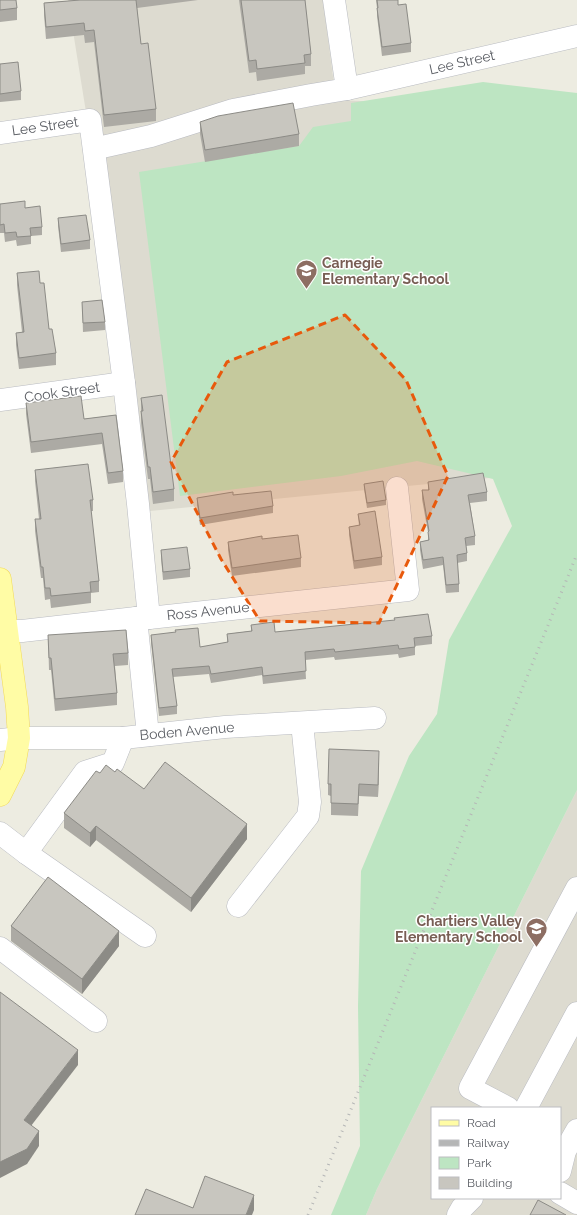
<svg xmlns="http://www.w3.org/2000/svg" width="577" height="1215" font-family="Raleway,sans-serif">
	<style>
		.education { fill: #dddbd0; fill-rule: evenodd }
		.green { fill: #bde5c2 }
		.lines { fill: none; stroke-linecap: round; stroke-linejoin: round }
		.minor-casing { stroke: #b9bbc1; stroke-width: 23 }
		.major-casing { stroke: #f3da55; stroke-width: 23 }
		.minor { stroke: #fff; stroke-width: 22 }
		.major { stroke: #fffca5; stroke-width: 22 }
		.rail { stroke: #b5b6b6; stroke-width: 3; stroke-dasharray: 1 5; stroke-linecap: butt }
		.wall { fill: #acaaa4 }
		.shaded-wall { fill: #8c8b86 }
		.building { fill: #c8c6bf; stroke: #8c8b86 }
		.marked { fill: #e8590c; fill-opacity: 0.2; stroke: #e8590c; stroke-width: 3; stroke-dasharray: 8 5; stroke-linejoin: round }
		.labels { text-anchor: middle; dominant-baseline: central; stroke-width: 3; stroke-linejoin: round; paint-order: stroke }
		.street-label { font-size: 14px; fill: #5a5d63; stroke: #fff }
		.education-label { font-size: 14px; font-weight: bold; fill: #785e54; stroke: #fff; text-anchor: start }
	</style>
	<rect width="100%" height="100%" fill="#edece1"/>
	<g class="education">
		<polygon points="68,0 323,0 336,100 485,106 511,476 150,511"/>
		<path d="M577,790V1215H366L377,1189ZM432,1108H560V1198H432Z"/>
	</g>
	<polygon class="green" points="483,82 577,93 577,790 377,1189 366,1215 331,1215 360,1146 358,1006 361,871 409,756 437,714 449,640 512,526 493,479 417,461 341,476 180,496 139,172 299,146 313,127 351,121 351,103"/>
	<g class="lines">
		<defs>
			<g id="minor">
				<polyline points="334,0 347,89"/>
				<polyline points="0,133 90,120 124,383 138,504 149,618"/>
				<polyline points="94,148 102,147 151,136 233,110 311,95 347,89 577,36"/>
				<polyline points="0,400 124,383"/>
				<polyline points="136,618 148,735"/>
				<polyline points="8,631 22,631 136,618 149,618 408,590 397,488"/>
				<polyline points="0,740 19,738 123,738 225,727 375,718"/>
				<polyline points="0,833 26,853 145,936"/>
				<polyline points="26,853 85,772 113,763 123,738"/>
				<polyline points="238,906 308,816 310,802 302,723"/>
				<polyline points="0,948 96,1021"/>
				<polyline points="508,1108 470,1088 577,888"/>
				<polyline points="526,1108 577,1013"/>
				<polyline points="560,1171 565,1151 577,1130"/>
				<polyline points="560,1193 577,1203"/>
				<polyline points="458,1215 462,1208 472,1198"/>
			</g>
			<polyline id="major" points="0,579 17,707 19,738 14,767 0,795"/>
		</defs>
		<use href="#minor" class="minor-casing"/>
		<use href="#major" class="major-casing"/>
		<use href="#minor" class="minor"/>
		<use href="#major" class="major"/>
		<polyline class="rail" points="308,1215 577,554"/>
	</g>
	<g class="wall">
		<polygon points="0,0 17,8 17,20 0,22"/>
		<polygon points="79,0 198,0 137,8 141,44 156,109 156,121 104,127 94,42 85,43 84,35 46,39 44,15 44,3"/>
		<polygon points="239,0 305,0 311,54 311,66 305,66 305,74 257,81 256,72 249,73"/>
		<polygon points="376,0 398,0 398,5 411,43 411,52 382,56 377,16 377,8"/>
		<polygon points="0,64 21,91 21,100 0,102"/>
		<polygon points="200,122 299,134 299,146 205,162 200,134"/>
		<polygon points="0,204 25,208 42,227 42,235 31,236 31,244 17,246 16,240 5,242 4,233 0,233"/>
		<polygon points="58,218 90,240 90,249 61,252 58,226"/>
		<polygon points="17,273 40,283 49,329 56,353 56,365 19,369 16,345 16,333 22,332 17,285"/>
		<polygon points="82,302 105,322 105,330 83,332"/>
		<polygon points="141,398 174,489 174,501 153,504 150,479 148,479 141,423"/>
		<polygon points="26,403 84,419 116,415 123,471 123,482 108,484 102,444 31,453 26,414"/>
		<polygon points="35,470 93,500 93,511 91,511 99,581 99,592 91,593 91,603 51,608 50,599 45,600 43,578 41,578 35,531 35,519 39,519 35,481"/>
		<polygon points="428,482 487,492 487,501 470,503 475,536 475,545 466,546 467,553 467,561 457,563 459,584 459,592 446,593 443,565 423,569 420,550 420,542 428,540 428,532 422,499 422,490 428,490"/>
		<polygon points="364,484 386,500 386,505 367,508 364,489"/>
		<polygon points="233,495 273,506 273,513 200,525 197,505 197,498"/>
		<polygon points="358,514 382,557 382,565 354,569 349,535 349,527 359,526"/>
		<polygon points="262,539 301,558 301,567 232,576 228,550 228,542"/>
		<polygon points="161,550 190,569 190,577 163,580 161,558"/>
		<polygon points="251,625 275,632 432,636 432,644 415,646 415,655 399,658 398,654 335,660 334,657 305,660 306,679 263,684 262,675 211,683 209,674 173,677 177,706 177,714 159,716 151,643 151,635 200,647 227,643 227,634 251,631"/>
		<polygon points="48,635 128,653 128,665 115,666 117,693 117,705 55,711 51,670 49,670"/>
		<polygon points="379,763 378,797 359,796 358,816 331,815 331,796 328,795 328,784"/>
		<polygon points="115,772 144,789 247,839 191,912 96,840 90,847 64,828 64,813 100,773"/>
		<polygon points="11,926 119,946 82,994 11,941"/>
	</g>
	<g class="shaded-wall">
		<polygon points="379,751 379,763 378,797 378,785"/>
		<polygon points="247,824 247,839 191,912 191,898"/>
		<polygon points="96,826 96,840 90,847 90,833"/>
		<polygon points="119,931 119,946 82,994 82,979"/>
		<polygon points="78,1050 78,1065 24,1135 24,1120"/>
		<polygon points="39,1131 39,1146 27,1164 0,1178 0,1162"/>
		<polygon points="254,1195 254,1210 252,1215 246,1215"/>
	</g>
	<g class="building">
		<polygon points="0,0 16,0 17,8 0,10"/>
		<polygon points="80,0 136,0 141,44 148,43 156,109 104,115 94,30 85,31 84,23 46,27 44,3"/>
		<polygon points="241,0 305,0 311,54 304,55 305,63 257,69 256,60 249,61"/>
		<polygon points="377,0 398,0 398,5 406,4 411,43 382,47 377,8 378,8"/>
		<polygon points="18,62 21,91 0,94 0,64"/>
		<polygon points="293,103 299,134 205,150 200,122 218,116"/>
		<polygon points="25,201 25,208 40,206 42,227 30,228 31,236 17,237 16,232 5,233 4,224 0,225 0,204"/>
		<polygon points="86,215 90,240 61,244 58,218"/>
		<polygon points="39,271 40,283 44,283 49,329 52,329 56,353 19,358 16,333 24,332 17,273"/>
		<polygon points="102,300 105,322 83,323 82,302"/>
		<polygon points="162,395 174,489 153,492 150,467 148,467 141,411 143,411 141,398"/>
		<polygon points="81,396 84,419 116,415 123,471 108,473 102,433 31,442 26,403"/>
		<polygon points="88,464 93,500 90,500 99,581 90,582 91,592 51,596 50,588 45,588 43,567 41,567 35,519 41,519 35,470"/>
		<polygon points="483,473 487,492 468,495 475,536 465,538 467,553 457,555 459,584 446,585 443,557 423,560 420,542 429,540 428,532 429,531 422,490 429,490 428,482"/>
		<polygon points="383,481 386,500 367,503 364,484"/>
		<polygon points="271,491 273,506 200,518 197,498 233,492 233,495"/>
		<polygon points="375,511 382,557 354,561 349,527 360,525 358,514"/>
		<polygon points="298,535 301,558 232,568 228,542 262,536 262,539"/>
		<polygon points="187,547 190,569 163,572 161,550"/>
		<polygon points="428,614 432,636 414,638 415,647 399,649 398,645 335,652 334,649 305,652 306,671 263,676 262,667 211,674 209,666 172,669 177,706 159,708 151,635 176,632 175,630 198,628 200,647 228,642 227,634 252,631 251,625 274,622 275,632 395,620 394,618"/>
		<polygon points="126,630 128,653 113,654 117,693 55,699 51,658 49,658 48,635"/>
		<polygon points="329,749 379,751 378,785 359,784 358,804 331,803 331,784 328,784"/>
		<polygon points="165,762 247,824 191,898 96,826 90,833 64,813 96,771 100,773 106,765 115,772 117,769 144,789"/>
		<polygon points="48,877 119,931 82,979 11,926"/>
		<polygon points="0,992 78,1050 24,1120 39,1131 27,1149 0,1162"/>
		<polygon points="205,1176 254,1195 246,1215 135,1215 146,1189 193,1208"/>
		<polygon points="538,1200 566,1215 530,1215"/>
	</g>
	<path class="marked" d="M345,315L406,380L448,476L379,623L260,621L221,559L171,462L227,362Z"/>
	<defs>
		<symbol id="school-pin" viewBox="-11 -11 22 30"><path d="M0 17L-7.5 6A9.5 9.5 0 1 1 7.5 6Z" fill="#8d6e63" stroke="#fff"/><path d="M0-5L7-2L0 1L-7-2ZM-4 1L0 2.5L4 1V4Q0 6-4 4Z" fill="#fff"/></symbol>
	</defs>
	<g fill-rule="evenodd">
		<use href="#school-pin" x="294" y="258" width="25" height="34"/>
		<use href="#school-pin" x="524" y="916" width="25" height="34"/>
	</g>
	<g class="labels">
		<g class="street-label">
			<text transform="translate(462 62) rotate(-13)">Lee Street</text>
			<text transform="translate(45 126) rotate(-8)">Lee Street</text>
			<text transform="translate(62 392) rotate(-8)">Cook Street</text>
			<text transform="translate(208 611) rotate(-6)">Ross Avenue</text>
			<text transform="translate(187 731) rotate(-5)">Boden Avenue</text>
		</g>
		<g class="education-label">
			<text x="322" y="263">Carnegie<tspan x="322" dy="16">Elementary School</tspan></text>
			<text x="522" y="921" text-anchor="end">Chartiers Valley<tspan x="522" dy="16">Elementary School</tspan></text>
		</g>
	</g>
	<rect x="431" y="1107" width="130" height="92" fill="#ffffff" stroke="#bdbec1"/>
	<rect x="439" y="1120" width="20" height="6" fill="#fffca5" stroke="#bdbec1"/>
	<text x="467" y="1127" font-size="12" fill="#5a5d63">Road</text>
	<rect x="439" y="1140" width="20" height="6" fill="#b5b6b6" stroke="#bdbec1"/>
	<text x="467" y="1147" font-size="12" fill="#5a5d63">Railway</text>
	<rect x="439" y="1157" width="20" height="12" fill="#bde5c2" stroke="#bdbec1"/>
	<text x="467" y="1167" font-size="12" fill="#5a5d63">Park</text>
	<rect x="439" y="1177" width="20" height="12" fill="#c8c6bf" stroke="#bdbec1"/>
	<text x="467" y="1187" font-size="12" fill="#5a5d63">Building</text>
</svg>
